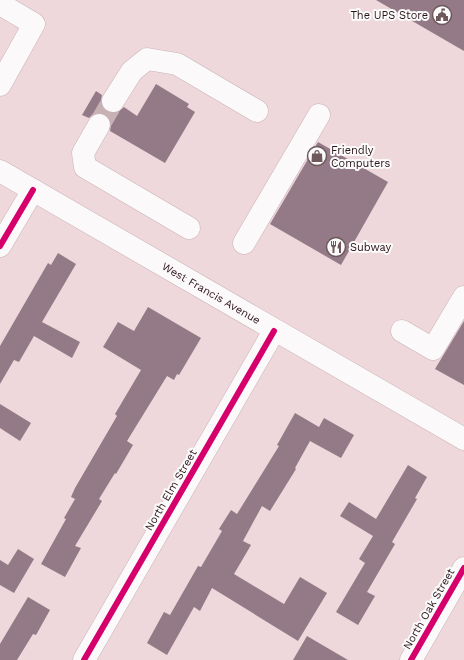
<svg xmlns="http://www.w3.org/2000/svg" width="464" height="660" font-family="'Work Sans',sans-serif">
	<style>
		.building { fill: #947a86 }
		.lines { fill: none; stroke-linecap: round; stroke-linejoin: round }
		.minor-tunnel { stroke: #c7b1b4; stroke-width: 22; stroke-dasharray: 22 11; stroke-linecap: butt }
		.minor-casing { stroke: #c9b3b7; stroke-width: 23 }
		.major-casing { stroke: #c9b3b7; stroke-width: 23 }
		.minor { stroke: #fcf9fa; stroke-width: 22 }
		.major { stroke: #fcf9fa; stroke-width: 22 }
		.cycleway-casing { stroke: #fbfbfb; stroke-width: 8 }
		.cycleway { stroke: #d6006c; stroke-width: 6 }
		.labels { text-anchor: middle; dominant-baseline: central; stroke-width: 4; stroke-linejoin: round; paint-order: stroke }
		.poi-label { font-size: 11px; fill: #2b1318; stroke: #fbfbfb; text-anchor: start }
		.street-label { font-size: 11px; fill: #2b1318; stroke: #fbfbfb }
	</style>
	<rect width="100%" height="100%" fill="#eed8db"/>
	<g class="building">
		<polygon points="376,0 464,0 464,51"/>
		<polygon points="156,84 189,104 187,107 195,112 165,163 110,131 111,125 110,118 106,114 99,113 93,114 89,118 82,115 96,91 102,95 101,101 102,106 107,112 112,113 118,112 124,107 137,116"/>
		<polygon points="318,142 388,182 341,265 270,224"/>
		<polygon points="58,253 76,264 42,322 80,342 72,358 34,336 19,362 14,360 0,384 0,346 48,263 51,265"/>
		<polygon points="148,307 201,338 179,375 177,374 174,380 167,376 127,441 133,445 116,474 115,473 99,499 102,501 75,546 81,548 65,577 41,564 66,519 64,518 75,499 71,497 75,488 117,416 115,414 141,370 103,347 118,322 134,331"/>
		<polygon points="464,321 464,385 435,369"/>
		<polygon points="0,404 31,423 20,441 0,428"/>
		<polygon points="295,413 319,427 324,418 354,435 341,458 310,441 295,468 296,469 270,511 262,506 243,541 251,545 234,574 284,604 300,577 327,593 298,641 212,588 200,611 194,607 167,655 147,643 164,612 170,615 198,566 201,567 222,531 219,529 231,510 237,514 279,446 277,445"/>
		<polygon points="408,465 427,477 415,498 417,499 392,542 395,544 367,592 375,596 358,625 336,612 365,563 359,559 373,536 340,516 349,502 376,519"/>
		<polygon points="18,549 34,559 14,593 0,585 0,560 8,565"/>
		<polygon points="28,597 50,610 36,635 33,634 17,660 0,660 0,644"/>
		<polygon points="307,636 348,660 293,660"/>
	</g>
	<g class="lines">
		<polyline class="minor-tunnel" points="99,125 113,101"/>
		<defs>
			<g id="minor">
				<polyline points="0,4 34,24 0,85"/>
				<polyline points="113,101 132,71 147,59 177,64 257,111"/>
				<polyline points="99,125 83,153 85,167 189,228"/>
				<polyline points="244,243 319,115"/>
				<polyline points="0,246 33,190"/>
				<polyline points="402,331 433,349 464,297"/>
				<polyline points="84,660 274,331"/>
				<polyline points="411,660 464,568"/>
			</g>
			<g id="major">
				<path id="s1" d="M0,171L464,439"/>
			</g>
		</defs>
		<use href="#minor" class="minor-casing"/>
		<use href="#major" class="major-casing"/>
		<use href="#minor" class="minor"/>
		<use href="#major" class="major"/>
		<defs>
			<g id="cycleway">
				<polyline points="0,246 33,190"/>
				<polyline points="84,660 274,331"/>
				<polyline points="411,660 464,568"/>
			</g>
		</defs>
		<use href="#cycleway" class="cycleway-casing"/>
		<use href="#cycleway" class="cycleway"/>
	</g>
	<defs>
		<symbol id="civic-ring" viewBox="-11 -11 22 22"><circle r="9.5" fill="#fbfbfb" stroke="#6f585c" stroke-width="1.5"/><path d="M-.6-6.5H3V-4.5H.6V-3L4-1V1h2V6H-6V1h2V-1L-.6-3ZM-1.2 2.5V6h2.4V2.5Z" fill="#6f585c"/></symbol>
		<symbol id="shop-ring" viewBox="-11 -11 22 22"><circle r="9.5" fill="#fbfbfb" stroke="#6f585c" stroke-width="1.5"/><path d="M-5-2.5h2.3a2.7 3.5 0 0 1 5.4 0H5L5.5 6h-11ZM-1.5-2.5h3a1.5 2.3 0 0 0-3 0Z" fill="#6f585c"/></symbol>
		<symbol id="restaurant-ring" viewBox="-11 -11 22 22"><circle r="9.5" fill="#fbfbfb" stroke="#6f585c" stroke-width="1.5"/><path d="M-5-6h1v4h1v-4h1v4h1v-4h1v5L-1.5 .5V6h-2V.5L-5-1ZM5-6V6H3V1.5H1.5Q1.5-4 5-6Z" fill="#6f585c"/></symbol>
	</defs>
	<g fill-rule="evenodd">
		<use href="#civic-ring" x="431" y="4" width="22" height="22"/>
		<use href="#shop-ring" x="306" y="145" width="22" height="22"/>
		<use href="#restaurant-ring" x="325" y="236" width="22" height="22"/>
	</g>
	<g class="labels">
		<g class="poi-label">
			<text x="428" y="15" text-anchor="end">The UPS Store</text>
			<text x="331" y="150">Friendly<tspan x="331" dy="13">Computers</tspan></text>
			<text x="350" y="247">Subway</text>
		</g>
		<g class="street-label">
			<text stroke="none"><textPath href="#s1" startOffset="244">West Francis Avenue</textPath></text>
			<text transform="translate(171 490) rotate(-60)">North Elm Street</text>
			<text transform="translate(429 609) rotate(-60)">North Oak Street</text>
		</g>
	</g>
</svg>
